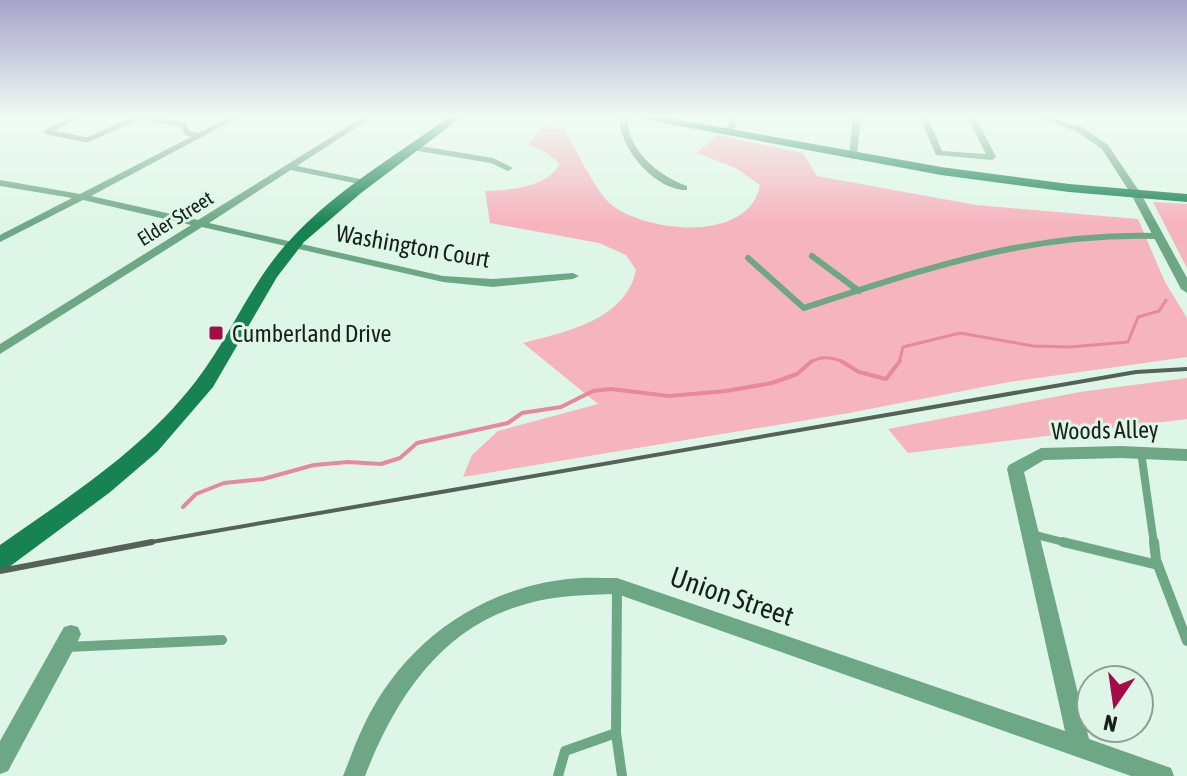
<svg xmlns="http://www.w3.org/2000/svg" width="1187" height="776" font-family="'Asap Condensed',sans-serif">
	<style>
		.green { fill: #f6b4bf }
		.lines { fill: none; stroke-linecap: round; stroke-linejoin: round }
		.stream-far1 { stroke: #e7899c; stroke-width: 3 }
		.stream { stroke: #e7899c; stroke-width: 4 }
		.service-far3 { stroke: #6ea785; stroke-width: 5 }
		.service-far2 { stroke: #6ea785; stroke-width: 6 }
		.service-far1 { stroke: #6ea785; stroke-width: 8 }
		.service { stroke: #6ea785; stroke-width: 10 }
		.minor { fill: #6ea785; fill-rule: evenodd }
		.secondary { fill: #188352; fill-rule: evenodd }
		.rail-far1 { stroke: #546259; stroke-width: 4 }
		.rail { stroke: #546259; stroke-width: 6 }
		.poi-dot { fill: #a40c47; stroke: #def6e7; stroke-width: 3 }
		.labels { text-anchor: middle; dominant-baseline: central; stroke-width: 6; stroke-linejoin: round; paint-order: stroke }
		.far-street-label { font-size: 20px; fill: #17201a; stroke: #def6e7 }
		.street-label { font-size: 24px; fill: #17201a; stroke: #def6e7 }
		.poi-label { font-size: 24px; fill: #17201a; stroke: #def6e7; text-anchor: start }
		.near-street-label { font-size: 28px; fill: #17201a; stroke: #def6e7 }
	</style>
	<rect width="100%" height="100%" fill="#def6e7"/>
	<g class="green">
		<path d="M544,125L564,129C576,149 595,192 613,206C650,233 749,243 760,185L736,168L697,153L717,135L803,153L817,176L976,205L1138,219L1165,282L1187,318V357L1009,382L849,413L463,477L472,455L498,431L598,404L523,343C565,332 626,320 636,270L626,255L599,243L490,223L485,191C511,190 546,188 560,164L544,151L528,145Z"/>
		<polygon points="1153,202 1187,204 1187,268"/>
		<polygon points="1187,378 1187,419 908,453 888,429 1080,392"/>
	</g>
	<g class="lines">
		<g class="stream-far1">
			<path d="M810,363C820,355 834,357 845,363"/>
			<polyline points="899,363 903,347 960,333 1033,346 1070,347 1128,342 1138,317 1159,311 1166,300"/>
		</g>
		<g class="stream">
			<polyline points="841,361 859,372 886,379 900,361"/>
			<polyline points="183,507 196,494 224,483 263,479 314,465 348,462 381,464 400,458 417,443 508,423 522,413 561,407 593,391 611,389 669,396 726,391 772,383 797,374 812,361"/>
		</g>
		<g class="service-far3">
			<polyline points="77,116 47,132 87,140 141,116"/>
			<polyline points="139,117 184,125 187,133 198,136"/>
			<polyline points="289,167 367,183"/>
		</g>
		<g class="service-far2">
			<polyline points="812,256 859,291"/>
			<path d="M748,258L804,308C925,269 1029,232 1158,236"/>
		</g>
		<g class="service-far1">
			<polyline points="1141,452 1154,544"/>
			<polyline points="1032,534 1071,544"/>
		</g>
		<g class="service">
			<polyline points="1063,542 1158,565"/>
			<polyline points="1154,542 1156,560 1187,641"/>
			<polyline points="617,588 616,733 622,776"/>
			<polyline points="66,647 222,640"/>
			<polyline points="558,776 565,751 616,733"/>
		</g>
		<g class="minor">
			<polygon points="232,116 241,116 91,196 198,220 365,116 374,116 209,223 443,276 493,279 573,273 579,276 573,279 493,287 443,282 202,227 0,354 0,344 191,225 83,200 0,242 0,235 72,198 0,186 0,180 80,194"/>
			<path d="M620,116H628C625,149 659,176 687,186V190C656,191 617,147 620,116Z"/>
			<polygon points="731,116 739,116 734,131 730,134 726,131"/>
			<polygon points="853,116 861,116 857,156 853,159 849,156"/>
			<polygon points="919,116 927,116 942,151 986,154 967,116 975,116 996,157 992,160 936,155"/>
			<polygon points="1035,116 1046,116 1082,127 1108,145 1141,194 1187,278 1187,293 1181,289 1131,194 1102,149 1076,131"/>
			<polygon points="415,145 493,158 513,168 508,171 491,163 412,150 411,148"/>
			<path d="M1121,446L1187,449V461L1121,458L1044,460L1024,472L1089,739L1171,768L1174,776H1131L617,594C586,595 556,595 526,604C441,627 395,699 365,776H343C350,759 356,741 364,725C403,643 478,589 568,579C584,577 601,578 617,578L1065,731L1007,469L1009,465L1041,448Z"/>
			<polygon points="71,625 78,627 81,634 78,641 8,771 0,774 0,741 64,627"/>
		</g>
		<g class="secondary">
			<path d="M450,116H463L361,193L304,242L277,277L213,387L157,452L109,493L9,567L0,570V545C70,496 144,449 196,381C231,336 251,281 291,239C336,190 397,155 450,116Z"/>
			<polygon points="637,116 659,116 941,167 1069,184 1187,194 1187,202 1069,192 941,175 642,119"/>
		</g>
		<polyline class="rail-far1" points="140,544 1136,372 1187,369"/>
		<polyline class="rail" points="0,571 152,542"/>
	</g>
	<linearGradient id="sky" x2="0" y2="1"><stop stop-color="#a7a3ca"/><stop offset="0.52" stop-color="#f0fbf4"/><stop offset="1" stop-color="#f0fbf4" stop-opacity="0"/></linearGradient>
	<rect width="1187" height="224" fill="url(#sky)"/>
	<rect class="poi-dot" x="208" y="325" width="16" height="16" rx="4"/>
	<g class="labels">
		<g class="far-street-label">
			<text transform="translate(175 218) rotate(-32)">Elder Street</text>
		</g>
		<g class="street-label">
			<text transform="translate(413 246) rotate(10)">Washington Court</text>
			<text transform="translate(1105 430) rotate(-1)">Woods Alley</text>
		</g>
		<g class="poi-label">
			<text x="232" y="333">Cumberland Drive</text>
		</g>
		<g class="near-street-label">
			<text transform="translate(732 596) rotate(19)">Union Street</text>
		</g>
	</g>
	<g transform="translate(1115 704) rotate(193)"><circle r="38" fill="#def6e7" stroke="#8ea095" stroke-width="2"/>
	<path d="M0-6L14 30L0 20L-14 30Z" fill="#a40c47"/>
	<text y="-12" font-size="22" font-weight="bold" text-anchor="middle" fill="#17201a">N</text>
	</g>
</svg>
